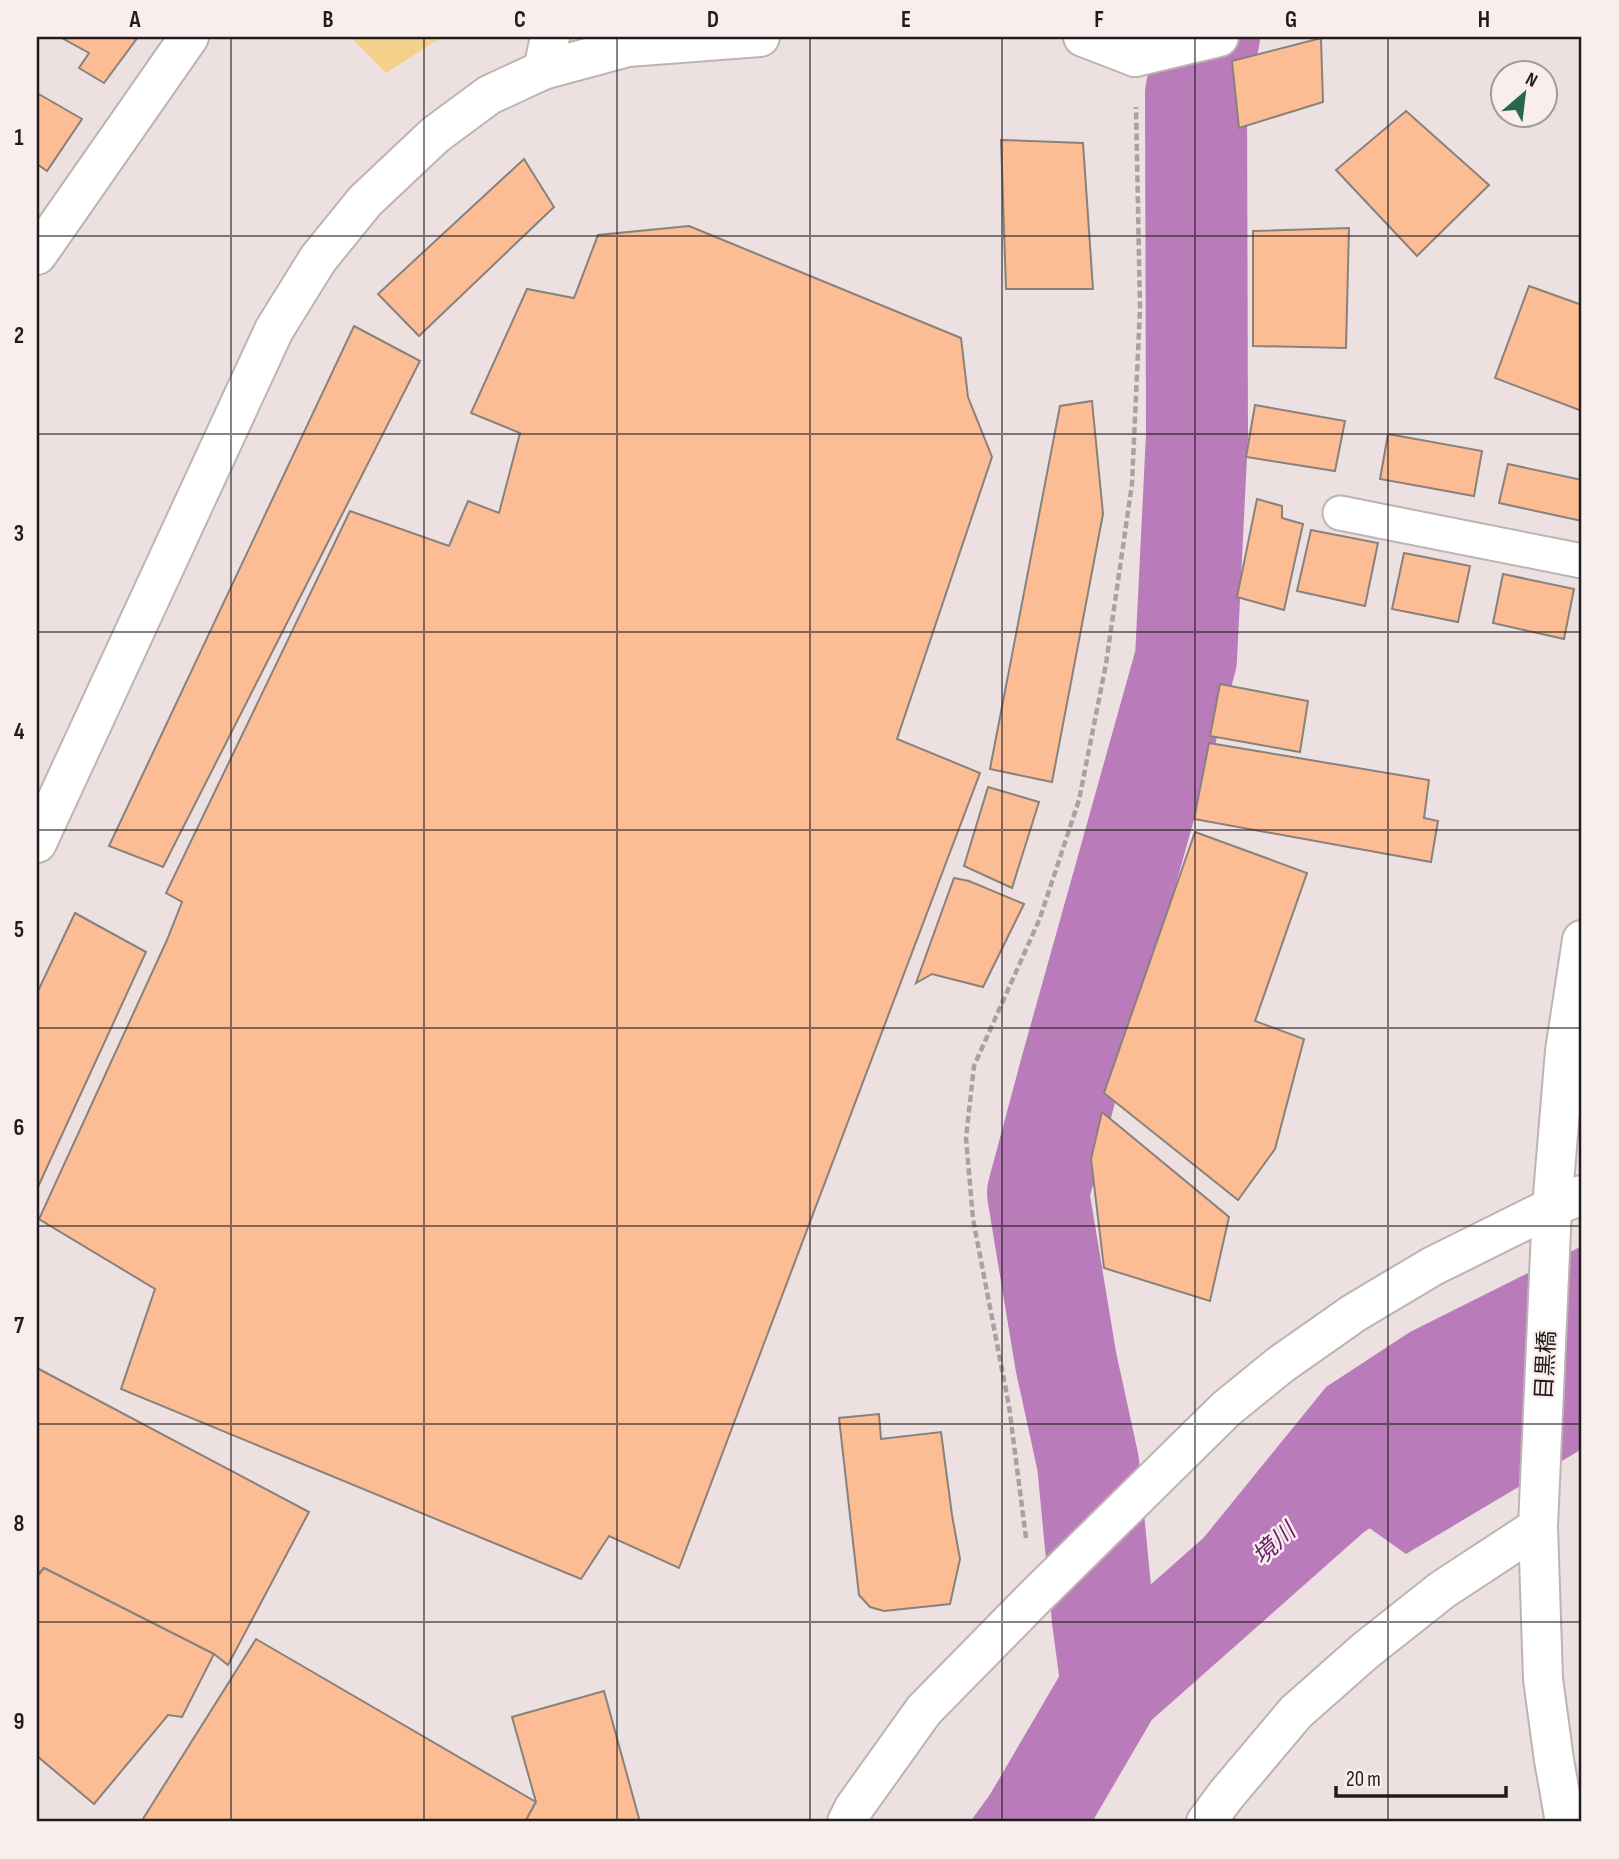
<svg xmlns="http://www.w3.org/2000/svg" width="1619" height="1859" font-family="'Sofia Sans Condensed','Noto Sans JP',sans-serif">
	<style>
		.green { fill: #f5d08b }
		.water { fill: #b97bb9 }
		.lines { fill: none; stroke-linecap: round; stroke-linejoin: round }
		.river { stroke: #b97bb9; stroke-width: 102 }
		.building { fill: #fcbc94; stroke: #89817c; stroke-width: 2 }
		.lane-casing { stroke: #beb3b2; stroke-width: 37 }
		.street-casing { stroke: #beb3b2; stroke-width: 42 }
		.secondary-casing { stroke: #beb3b2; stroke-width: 42 }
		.path { stroke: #aaa2a1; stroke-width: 4.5; stroke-dasharray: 7 3.5; stroke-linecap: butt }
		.lane { stroke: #fff; stroke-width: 33 }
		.street { stroke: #fff; stroke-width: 38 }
		.secondary { stroke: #fff; stroke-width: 38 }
		.grid { fill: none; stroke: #201c1c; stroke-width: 2; stroke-opacity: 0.55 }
		.labels { text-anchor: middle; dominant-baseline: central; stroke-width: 5; stroke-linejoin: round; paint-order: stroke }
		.street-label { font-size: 23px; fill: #201c1c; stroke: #faeeed }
		.water-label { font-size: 24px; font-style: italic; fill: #6a1f6c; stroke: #faeeed }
		.neatline { fill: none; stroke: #201c1c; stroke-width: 2.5 }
		.grid-label { font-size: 23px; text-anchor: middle; font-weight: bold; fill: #201c1c }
	</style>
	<rect width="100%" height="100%" fill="#ece1e0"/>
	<polygon class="green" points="351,37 442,37 386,73"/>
	<polygon class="water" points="1582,1246 1582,1449 1406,1554 1365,1525 1293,1504 1155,1675 1076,1822 970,1822 1065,1691 1171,1578 1326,1387 1410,1332"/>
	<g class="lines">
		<g class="river">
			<polyline points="1112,1687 1103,1620 1088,1463 1066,1362 1038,1193 1071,1070 1186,659 1197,435 1196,93 1209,37"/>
			<polyline points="1033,1822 1112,1687 1331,1493 1448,1411 1582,1338"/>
		</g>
	</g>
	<g class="building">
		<polygon points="63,37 138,37 104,83 79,68 89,53 62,38"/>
		<polygon points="1321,38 1323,102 1239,128 1232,61"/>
		<polygon points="37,93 82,119 47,171 37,164"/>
		<polygon points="1406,111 1489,185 1417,256 1336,170"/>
		<polygon points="1001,140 1083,143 1093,289 1006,289"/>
		<polygon points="524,159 554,207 419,336 378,294"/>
		<polygon points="689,226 961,338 968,397 992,457 897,739 980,773 679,1568 609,1536 581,1579 121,1389 155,1289 39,1219 167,940 182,902 166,893 350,511 449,546 468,501 499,513 520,433 471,413 527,289 574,298 598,235"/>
		<polygon points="1349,228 1346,348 1253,346 1253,231"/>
		<polygon points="1529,286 1582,305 1582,411 1495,378"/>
		<polygon points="354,326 420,361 163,867 109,846"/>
		<polygon points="1092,401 1103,514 1052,782 990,769 1060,406"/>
		<polygon points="1255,405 1345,421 1335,471 1246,457"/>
		<polygon points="1388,434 1482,451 1474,496 1380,479"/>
		<polygon points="1508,464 1582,480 1582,521 1499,503"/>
		<polygon points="1257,499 1282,506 1282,518 1303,524 1284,610 1237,597"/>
		<polygon points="1311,530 1378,543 1365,606 1297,591"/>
		<polygon points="1404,553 1470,566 1458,622 1392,609"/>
		<polygon points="1503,574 1574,589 1564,639 1493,623"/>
		<polygon points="1220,684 1308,701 1300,752 1210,736"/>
		<polygon points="1209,743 1429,780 1424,818 1438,821 1431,862 1194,819"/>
		<polygon points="988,787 1039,802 1012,888 964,866"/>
		<polygon points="1195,832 1307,873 1255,1021 1304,1039 1275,1149 1238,1200 1104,1093"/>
		<polygon points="954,878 969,881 1024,904 983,987 932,974 916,983"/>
		<polygon points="75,913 146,952 37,1189 37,993"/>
		<polygon points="1102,1112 1229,1217 1210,1301 1104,1268 1091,1159"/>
		<polygon points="37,1368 309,1512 228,1665 214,1654 44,1568 37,1575"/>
		<polygon points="879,1414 881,1439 941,1432 952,1515 960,1559 950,1604 884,1611 870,1607 859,1595 839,1418"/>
		<polygon points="44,1568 214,1654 182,1717 168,1715 94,1804 37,1756 37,1577"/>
		<polygon points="256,1639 536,1802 525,1822 141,1822"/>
		<polygon points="604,1691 640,1822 525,1822 536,1802 512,1717"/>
	</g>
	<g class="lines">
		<defs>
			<polyline id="lane" points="1340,513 1582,561"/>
			<g id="street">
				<polyline points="1135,57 1219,37"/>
				<polyline points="543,70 550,37"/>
				<polyline points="37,255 189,37"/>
				<polyline points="847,1822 854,1808 924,1710 1034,1598 1226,1409 1280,1365 1354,1313 1433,1266 1552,1207 1582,1195"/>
				<polyline points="1206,1822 1226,1795 1296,1712 1365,1651 1442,1590 1538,1527"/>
			</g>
			<g id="secondary">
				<polyline points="1083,37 1135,57"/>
				<polyline points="37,843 274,330 318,259 365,201 435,135 489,95 543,70 628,47 760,37"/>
				<polyline points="1565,1822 1554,1760 1543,1679 1538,1527 1552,1207 1565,1051 1582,940"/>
			</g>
		</defs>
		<use href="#lane" class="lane-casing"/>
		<use href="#street" class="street-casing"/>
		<use href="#secondary" class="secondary-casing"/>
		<polyline class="path" points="1026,1538 1009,1406 973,1219 966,1138 974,1066 1040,918 1079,800 1106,664 1132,484 1140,308 1136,107"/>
		<use href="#lane" class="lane"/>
		<use href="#street" class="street"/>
		<use href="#secondary" class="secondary"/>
	</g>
	<path class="grid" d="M231,37V1822M424,37V1822M617,37V1822M810,37V1822M1002,37V1822M1195,37V1822M1388,37V1822M37,236H1582M37,434H1582M37,632H1582M37,830H1582M37,1028H1582M37,1226H1582M37,1424H1582M37,1622H1582"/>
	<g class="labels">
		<g class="street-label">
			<text transform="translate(1546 1365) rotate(-87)">目黒橋</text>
		</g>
		<g class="water-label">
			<text transform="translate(1274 1544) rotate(-42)">境川</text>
		</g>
	</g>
	<rect width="1619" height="1859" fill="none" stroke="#faeeed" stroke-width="77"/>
	<g transform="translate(1524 94) rotate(28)"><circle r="33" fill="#faeeed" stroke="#a39a99" stroke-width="2"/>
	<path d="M0-5L12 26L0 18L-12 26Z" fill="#296651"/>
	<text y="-10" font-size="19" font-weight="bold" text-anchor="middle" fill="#201c1c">N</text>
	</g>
	<path d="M1336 1786v10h170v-10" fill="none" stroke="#201c1c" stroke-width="3.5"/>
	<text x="1346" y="1786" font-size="21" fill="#201c1c" stroke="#faeeed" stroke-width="5" paint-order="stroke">20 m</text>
	<rect x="38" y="38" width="1542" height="1782" class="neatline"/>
	<g class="grid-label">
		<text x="135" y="27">A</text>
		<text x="328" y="27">B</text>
		<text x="520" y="27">C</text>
		<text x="713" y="27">D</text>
		<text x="906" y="27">E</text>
		<text x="1099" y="27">F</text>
		<text x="1291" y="27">G</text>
		<text x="1484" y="27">H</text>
		<text x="19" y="145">1</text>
		<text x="19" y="343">2</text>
		<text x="19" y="541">3</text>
		<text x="19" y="739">4</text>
		<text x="19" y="937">5</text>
		<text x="19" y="1135">6</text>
		<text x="19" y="1333">7</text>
		<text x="19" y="1531">8</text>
		<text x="19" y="1729">9</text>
	</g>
</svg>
